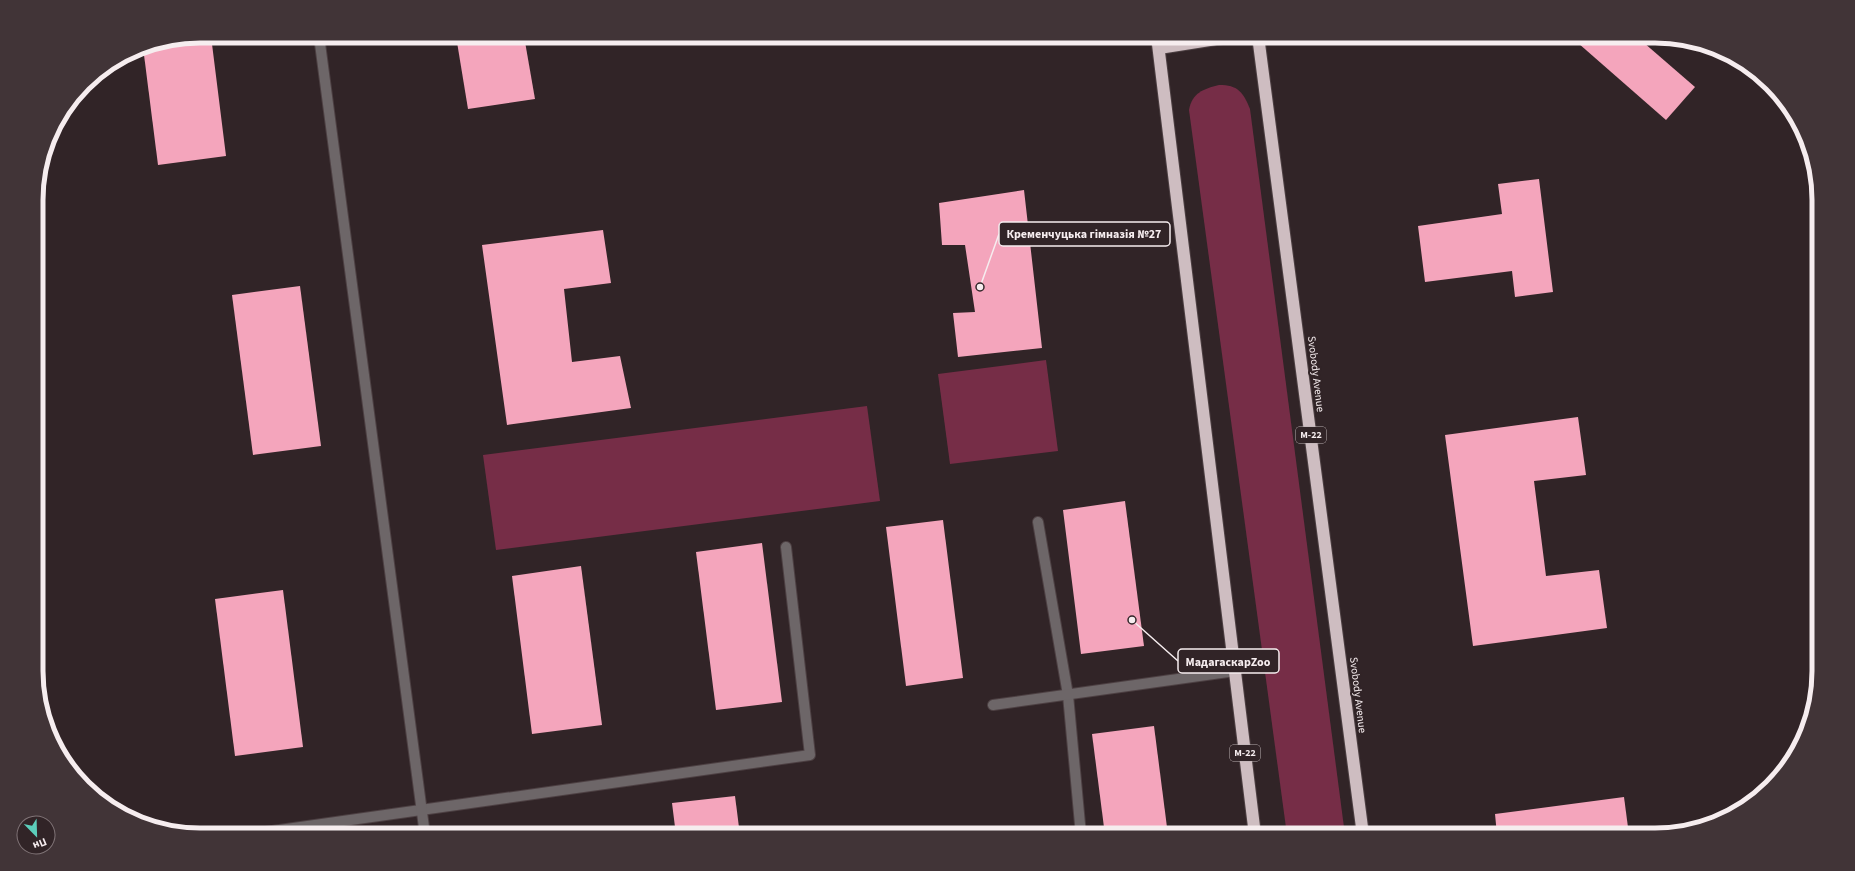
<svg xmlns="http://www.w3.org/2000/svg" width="1855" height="871" font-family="'Source Sans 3',sans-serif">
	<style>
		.green { fill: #762d47 }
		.building { fill: #f4a5bc }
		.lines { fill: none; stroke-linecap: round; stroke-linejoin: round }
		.lane-casing { stroke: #4d4043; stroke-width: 12 }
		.street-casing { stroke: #4d4043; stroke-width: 12 }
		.highway-casing { stroke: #4d4043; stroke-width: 14 }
		.lane { stroke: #6d6668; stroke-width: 10 }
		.street { stroke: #6d6668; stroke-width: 10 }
		.highway { stroke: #cebdc1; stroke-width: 12 }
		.labels { text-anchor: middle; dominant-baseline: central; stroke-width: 4; stroke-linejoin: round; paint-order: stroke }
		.shield { fill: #312427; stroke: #bbb1b3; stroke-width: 1 }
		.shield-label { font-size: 10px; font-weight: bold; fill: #f6edef }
		.street-label { font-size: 11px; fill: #f6edef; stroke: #312427 }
		.rim { fill: none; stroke: #f6edef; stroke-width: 5 }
		.leader { fill: none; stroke: #f6edef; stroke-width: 1.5 }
		.callout-dot { fill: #f6edef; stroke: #312427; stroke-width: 1.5 }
		.callout { fill: #312427; stroke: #f6edef; stroke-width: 1.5 }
		.callout-label { font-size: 12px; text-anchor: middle; font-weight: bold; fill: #f6edef }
	</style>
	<rect width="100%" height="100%" fill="#312427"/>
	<g class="green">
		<path d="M1219,85C1238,85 1243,92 1250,109L1345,835H1287L1189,110C1192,93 1203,89 1219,85Z"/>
		<polygon points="1046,360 1058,451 950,464 938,374"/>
		<polygon points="867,406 880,501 496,550 483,455"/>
	</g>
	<g class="building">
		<polygon points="200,36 211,36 226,156 158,165 143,47"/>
		<polygon points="456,36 524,36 535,99 468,109"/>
		<polygon points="1001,36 1042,36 1042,37 1002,42"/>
		<polygon points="1570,36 1636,36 1695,87 1666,120"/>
		<polygon points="1539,179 1553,292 1515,297 1512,271 1425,282 1418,226 1502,214 1498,184"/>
		<polygon points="1024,190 1042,348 958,357 953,313 975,312 965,245 942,245 939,203"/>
		<polygon points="603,230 611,283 564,289 572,362 620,356 631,408 507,425 482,245"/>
		<polygon points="300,286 321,446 253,455 232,295"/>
		<polygon points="1578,417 1586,475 1534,481 1546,576 1599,570 1607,628 1473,646 1445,435"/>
		<polygon points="1125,501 1144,646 1081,654 1063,510"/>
		<polygon points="943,520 963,678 906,686 886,527"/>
		<polygon points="762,543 782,702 716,710 696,552"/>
		<polygon points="581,566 602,725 532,734 512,576"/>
		<polygon points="283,590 303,747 235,756 215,599"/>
		<polygon points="1154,726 1168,835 1105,835 1092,734"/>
		<polygon points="735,796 740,835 676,835 672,803"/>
		<polygon points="1624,797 1629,835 1497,835 1495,814"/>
		<polygon points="829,827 830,835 773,835 773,834"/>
	</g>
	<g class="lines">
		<defs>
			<g id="lane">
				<polyline points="1038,522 1068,695 1081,835"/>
				<polyline points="993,705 1235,671"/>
				<polyline points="244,835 810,755 786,547"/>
			</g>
			<polyline id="street" points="319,36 425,835"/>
			<g id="highway">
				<polyline points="1157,36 1255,835"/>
				<polyline points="1258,36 1363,835"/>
				<polyline points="1159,48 1235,36"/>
			</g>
		</defs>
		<use href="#lane" class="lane-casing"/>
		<use href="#street" class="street-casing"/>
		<use href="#highway" class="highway-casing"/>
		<use href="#lane" class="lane"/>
		<use href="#street" class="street"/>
		<use href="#highway" class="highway"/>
	</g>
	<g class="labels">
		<g class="shield">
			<rect x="1296" y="427" width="30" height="16" rx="3"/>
			<rect x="1230" y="745" width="30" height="16" rx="3"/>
		</g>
		<g class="shield-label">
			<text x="1311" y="435">М-22</text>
			<text x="1245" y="753">М-22</text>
		</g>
		<g class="street-label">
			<text transform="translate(1316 374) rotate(83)">Svobody Avenue</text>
			<text transform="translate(1358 695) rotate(83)">Svobody Avenue</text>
		</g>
	</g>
	<path d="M0 0H1855V871H0ZM200 43H1655A157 157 0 0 1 1812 200V671A157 157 0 0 1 1655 828H200A157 157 0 0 1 43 671V200A157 157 0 0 1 200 43Z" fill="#413437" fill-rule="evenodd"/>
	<path class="rim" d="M200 43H1655A157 157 0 0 1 1812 200V671A157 157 0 0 1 1655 828H200A157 157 0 0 1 43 671V200A157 157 0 0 1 200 43Z"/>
	<path class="leader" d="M980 287L999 234M1132 620L1178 661"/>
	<g class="callout-dot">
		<circle cx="980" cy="287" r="4"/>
		<circle cx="1132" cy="620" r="4"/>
	</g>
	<g class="callout">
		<rect x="999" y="222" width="171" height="24" rx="4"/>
		<rect x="1178" y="649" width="101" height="24" rx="4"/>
	</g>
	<g class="callout-label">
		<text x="1084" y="238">Кременчуцька гімназія №27</text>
		<text x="1228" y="666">МадагаскарZoo</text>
	</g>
	<g transform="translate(36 835) rotate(157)"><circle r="19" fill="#312427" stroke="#807477"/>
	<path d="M0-3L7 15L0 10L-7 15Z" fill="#5ccebb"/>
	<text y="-6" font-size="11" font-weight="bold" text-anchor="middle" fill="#f6edef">Пн</text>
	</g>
</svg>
